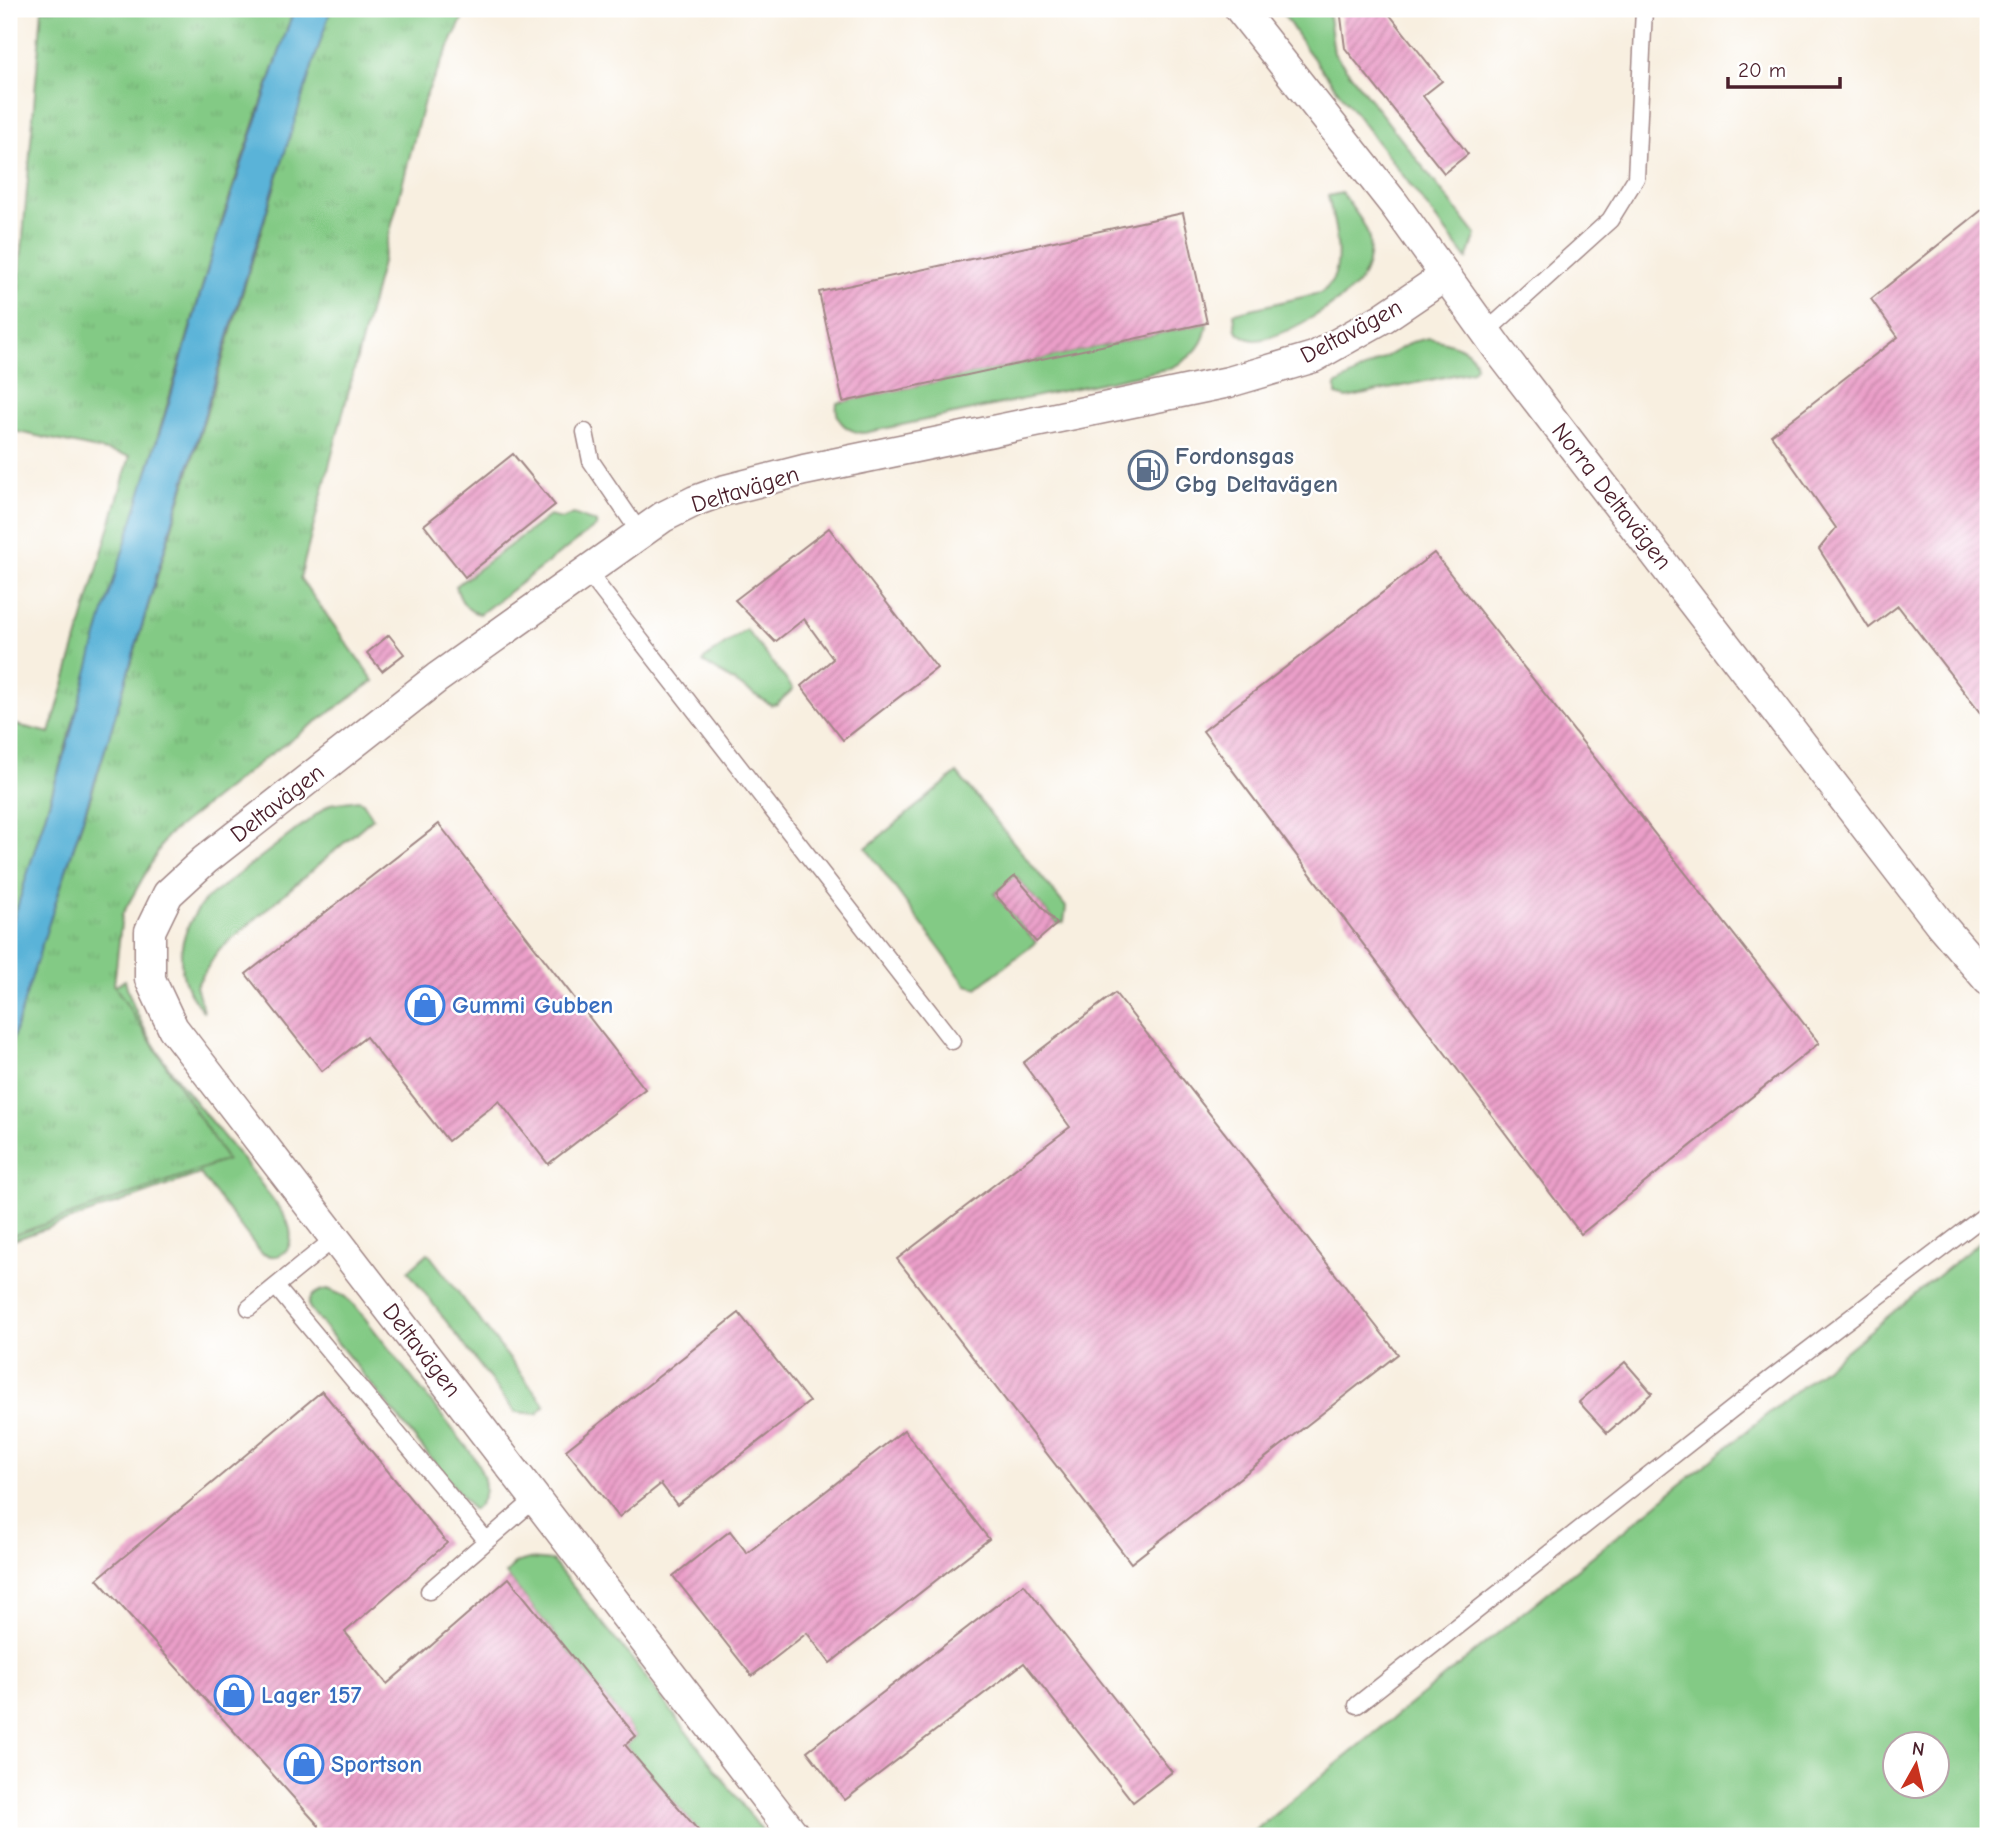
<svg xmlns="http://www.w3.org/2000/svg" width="1997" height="1845" font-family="'Comic Neue',sans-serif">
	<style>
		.green { fill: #83ca85; stroke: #667458; stroke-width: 2; fill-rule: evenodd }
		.park { fill: url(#park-tufts); stroke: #667458; stroke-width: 2 }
		.water { fill: #5ab3d8; stroke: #526982; stroke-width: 2 }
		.building { fill: url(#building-hatch) }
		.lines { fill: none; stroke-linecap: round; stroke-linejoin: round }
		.service-casing { stroke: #a18786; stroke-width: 19 }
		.minor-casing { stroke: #a18786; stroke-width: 33 }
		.service { stroke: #fff; stroke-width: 16 }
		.minor { stroke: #fff; stroke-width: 30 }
		.labels { text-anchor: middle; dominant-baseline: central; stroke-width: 5; stroke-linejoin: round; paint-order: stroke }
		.street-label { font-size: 24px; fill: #4a1f2b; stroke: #fff }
		.service-label { font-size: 24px; font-weight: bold; fill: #4e5e75; stroke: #fff; text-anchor: start }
		.shop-label { font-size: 24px; font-weight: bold; fill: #366cbe; stroke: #fff; text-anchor: start }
	</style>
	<defs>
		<pattern id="park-tufts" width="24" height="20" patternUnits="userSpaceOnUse" patternTransform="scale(1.75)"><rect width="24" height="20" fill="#83ca85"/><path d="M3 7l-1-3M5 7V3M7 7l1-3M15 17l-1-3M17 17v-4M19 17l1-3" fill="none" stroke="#73ad73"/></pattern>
		<pattern id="building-hatch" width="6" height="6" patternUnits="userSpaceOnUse" patternTransform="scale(1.75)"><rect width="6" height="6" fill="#eb9fc9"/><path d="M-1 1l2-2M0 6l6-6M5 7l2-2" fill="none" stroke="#c081a3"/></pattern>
	</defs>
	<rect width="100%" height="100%" fill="#fff"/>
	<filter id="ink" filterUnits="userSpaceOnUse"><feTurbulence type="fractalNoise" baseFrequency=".0143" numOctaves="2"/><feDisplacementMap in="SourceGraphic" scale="14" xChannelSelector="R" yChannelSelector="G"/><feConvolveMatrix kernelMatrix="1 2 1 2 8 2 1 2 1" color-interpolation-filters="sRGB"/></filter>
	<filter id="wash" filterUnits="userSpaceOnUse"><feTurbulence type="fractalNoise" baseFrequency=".00686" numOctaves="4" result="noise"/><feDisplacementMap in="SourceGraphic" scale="28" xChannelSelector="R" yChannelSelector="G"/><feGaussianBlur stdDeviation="1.57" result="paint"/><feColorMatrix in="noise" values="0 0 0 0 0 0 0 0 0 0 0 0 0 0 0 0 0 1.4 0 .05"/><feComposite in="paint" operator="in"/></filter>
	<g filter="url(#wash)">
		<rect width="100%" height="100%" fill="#f8efe0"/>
		<g class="green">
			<polygon points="1280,9 1328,9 1334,53 1476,235 1467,259 1307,50"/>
			<path d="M1342,193C1351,208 1366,222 1369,239C1371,253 1368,269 1360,281C1347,300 1278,341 1254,340C1246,339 1241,335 1236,330L1234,313L1320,293C1350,276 1334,223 1328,196Z"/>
			<path d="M1207,323C1206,345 1190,359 1171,368L864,433C848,432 834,422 837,403Z"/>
			<path d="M1429,338C1445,342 1474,346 1476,366L1472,371L1347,398L1336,395V385L1412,342Z"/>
			<path d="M573,514L597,523L596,526L480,614C467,612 459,599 456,586L549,516L562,519Z"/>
			<polygon points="746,629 791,686 793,689 777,704 771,705 703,662 704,659"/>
			<polygon points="957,773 1066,907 1064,922 1057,924 1016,877 995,894 1036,942 977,988 966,985 866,848"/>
			<path d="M358,800L363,802L373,818L218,951L196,986L204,1012C171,976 175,935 206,899L330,804Z"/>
			<path d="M125,980C142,1051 215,1122 259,1181C268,1194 279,1206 287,1221C297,1241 286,1265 261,1253L200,1174L11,1241L9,1246V1222L102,994Z"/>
			<path d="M1988,1235V1836H1248ZM1896,1744H1938V1786H1896Z"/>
			<polygon points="428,1253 545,1405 538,1414 515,1412 408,1271"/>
			<path d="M328,1289L344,1296L356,1307L472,1454C483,1471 493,1492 475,1509H472L311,1310L308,1305C310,1294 318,1291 328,1289Z"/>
			<polygon points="529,1559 552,1561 632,1659 766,1836 703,1836 625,1745 636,1736 509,1578 506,1574 515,1563"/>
		</g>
		<g class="park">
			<path d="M42,9H294C267,89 237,169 213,250C145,478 79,707 9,934V723L50,733L130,456L9,430V406Z"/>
			<polygon points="331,9 467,9 425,97 300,578 374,681 264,759 166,837 122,915 114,985 227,1160 9,1237 9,1052 29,982 92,793 294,122"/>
		</g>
		<path class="water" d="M294,9H331C252,248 182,491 110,733C77,840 40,945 9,1052V934L70,735L103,615L171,396L214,247Z"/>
		<g id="blocks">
			<g class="building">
				<polygon points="9,9 14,9 11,60 9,60"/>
				<polygon points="1340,9 1389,9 1390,15 1442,81 1423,96 1468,154 1444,173 1345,48"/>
				<polygon points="1988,205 1988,723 1898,606 1869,628 1819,549 1836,528 1771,435 1898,337 1871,299"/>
				<polygon points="1183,213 1207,323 843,402 819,292"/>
				<polygon points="513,454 555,505 465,577 424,525"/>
				<polygon points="829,528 937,668 843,740 801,686 833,659 804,619 775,642 735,600"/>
				<polygon points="1434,553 1819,1043 1581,1234 1203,731"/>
				<polygon points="389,635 404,654 382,671 367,653"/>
				<polygon points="439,824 645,1089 548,1164 499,1101 448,1141 366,1037 322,1071 246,974"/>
				<polygon points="1015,876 1057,924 1036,942 995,894"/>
				<polygon points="1115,993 1398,1354 1131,1563 897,1259 1070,1127 1023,1063"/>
				<polygon points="739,1313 809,1402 677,1505 661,1484 619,1517 566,1450"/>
				<polygon points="1625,1362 1652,1393 1607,1433 1579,1402"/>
				<polygon points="322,1391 447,1543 345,1632 387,1684 509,1578 636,1736 625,1745 703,1836 319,1836 319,1826 97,1579"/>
				<polygon points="904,1430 989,1539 830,1663 807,1633 752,1676 673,1576 730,1531 747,1553"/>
				<polygon points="1024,1584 1172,1772 1133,1802 1024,1663 845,1800 807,1751"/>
			</g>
		</g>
	</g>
	<g filter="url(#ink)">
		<use href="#blocks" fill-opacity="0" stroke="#a18786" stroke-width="2"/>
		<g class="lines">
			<defs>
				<g id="service">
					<polyline points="1486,332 1610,220 1636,178 1644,9"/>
					<polyline points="585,432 591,461 640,533"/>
					<polyline points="586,570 952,1041"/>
					<polyline points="276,1287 486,1540"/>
					<polyline points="249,1308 335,1238"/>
					<polyline points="429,1591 536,1498"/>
					<polyline points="1357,1705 1769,1380 1988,1213"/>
				</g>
				<g id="minor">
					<polyline points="1240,9 1394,204 1501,353 1941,925 1988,980"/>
					<polyline points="795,1836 173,1028 150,979 150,931 168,894 205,860 437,678 663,517 695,501 722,491 804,470 1229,382 1314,357 1383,318 1445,276"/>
				</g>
			</defs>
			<use href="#service" class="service-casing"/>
			<use href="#minor" class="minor-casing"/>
			<use href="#service" class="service"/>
			<use href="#minor" class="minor"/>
		</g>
	</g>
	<defs>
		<symbol id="fuel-ring" viewBox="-11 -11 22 22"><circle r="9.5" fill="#fff" stroke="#5c6f8a" stroke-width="1.5"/><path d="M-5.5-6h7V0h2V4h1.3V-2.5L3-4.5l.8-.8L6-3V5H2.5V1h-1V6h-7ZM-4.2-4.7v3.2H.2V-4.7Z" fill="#5c6f8a"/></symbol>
		<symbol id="shop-ring" viewBox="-11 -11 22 22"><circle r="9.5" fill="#fff" stroke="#3f7fe0" stroke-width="1.5"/><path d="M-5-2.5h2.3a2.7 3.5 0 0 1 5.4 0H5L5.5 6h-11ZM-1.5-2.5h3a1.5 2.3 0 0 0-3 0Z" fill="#3f7fe0"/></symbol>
	</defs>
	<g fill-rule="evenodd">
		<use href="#fuel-ring" x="1126" y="448" width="44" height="44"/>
		<use href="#shop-ring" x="403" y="983" width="44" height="44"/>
		<use href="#shop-ring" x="212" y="1673" width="44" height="44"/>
		<use href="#shop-ring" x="282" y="1742" width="44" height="44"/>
	</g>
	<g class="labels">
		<g class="street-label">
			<text transform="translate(1351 331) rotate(-28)">Deltavägen</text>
			<text transform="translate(745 489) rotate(-17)">Deltavägen</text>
			<text transform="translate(1612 496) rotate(52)">Norra Deltavägen</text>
			<text transform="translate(277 803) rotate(-38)">Deltavägen</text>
			<text transform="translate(422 1350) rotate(52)">Deltavägen</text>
		</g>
		<g class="service-label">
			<text x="1175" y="456">Fordonsgas<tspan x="1175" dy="28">Gbg Deltavägen</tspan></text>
		</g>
		<g class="shop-label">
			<text x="452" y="1005">Gummi Gubben</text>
			<text x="261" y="1695">Lager 157</text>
			<text x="331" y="1764">Sportson</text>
		</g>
	</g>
	<rect width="1997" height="1845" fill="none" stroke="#fff" stroke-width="35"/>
	<g transform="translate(1916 1765) rotate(8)"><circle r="33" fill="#ffffff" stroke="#b7a5aa" stroke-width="2"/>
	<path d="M0-5L12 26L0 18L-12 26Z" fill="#c8321e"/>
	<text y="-10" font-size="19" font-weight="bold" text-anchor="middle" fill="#4a1f2b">N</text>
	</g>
	<path d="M1728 77v10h112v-10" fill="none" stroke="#4a1f2b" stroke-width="3.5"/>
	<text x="1738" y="77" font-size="21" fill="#4a1f2b" stroke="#ffffff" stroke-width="5" paint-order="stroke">20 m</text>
</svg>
